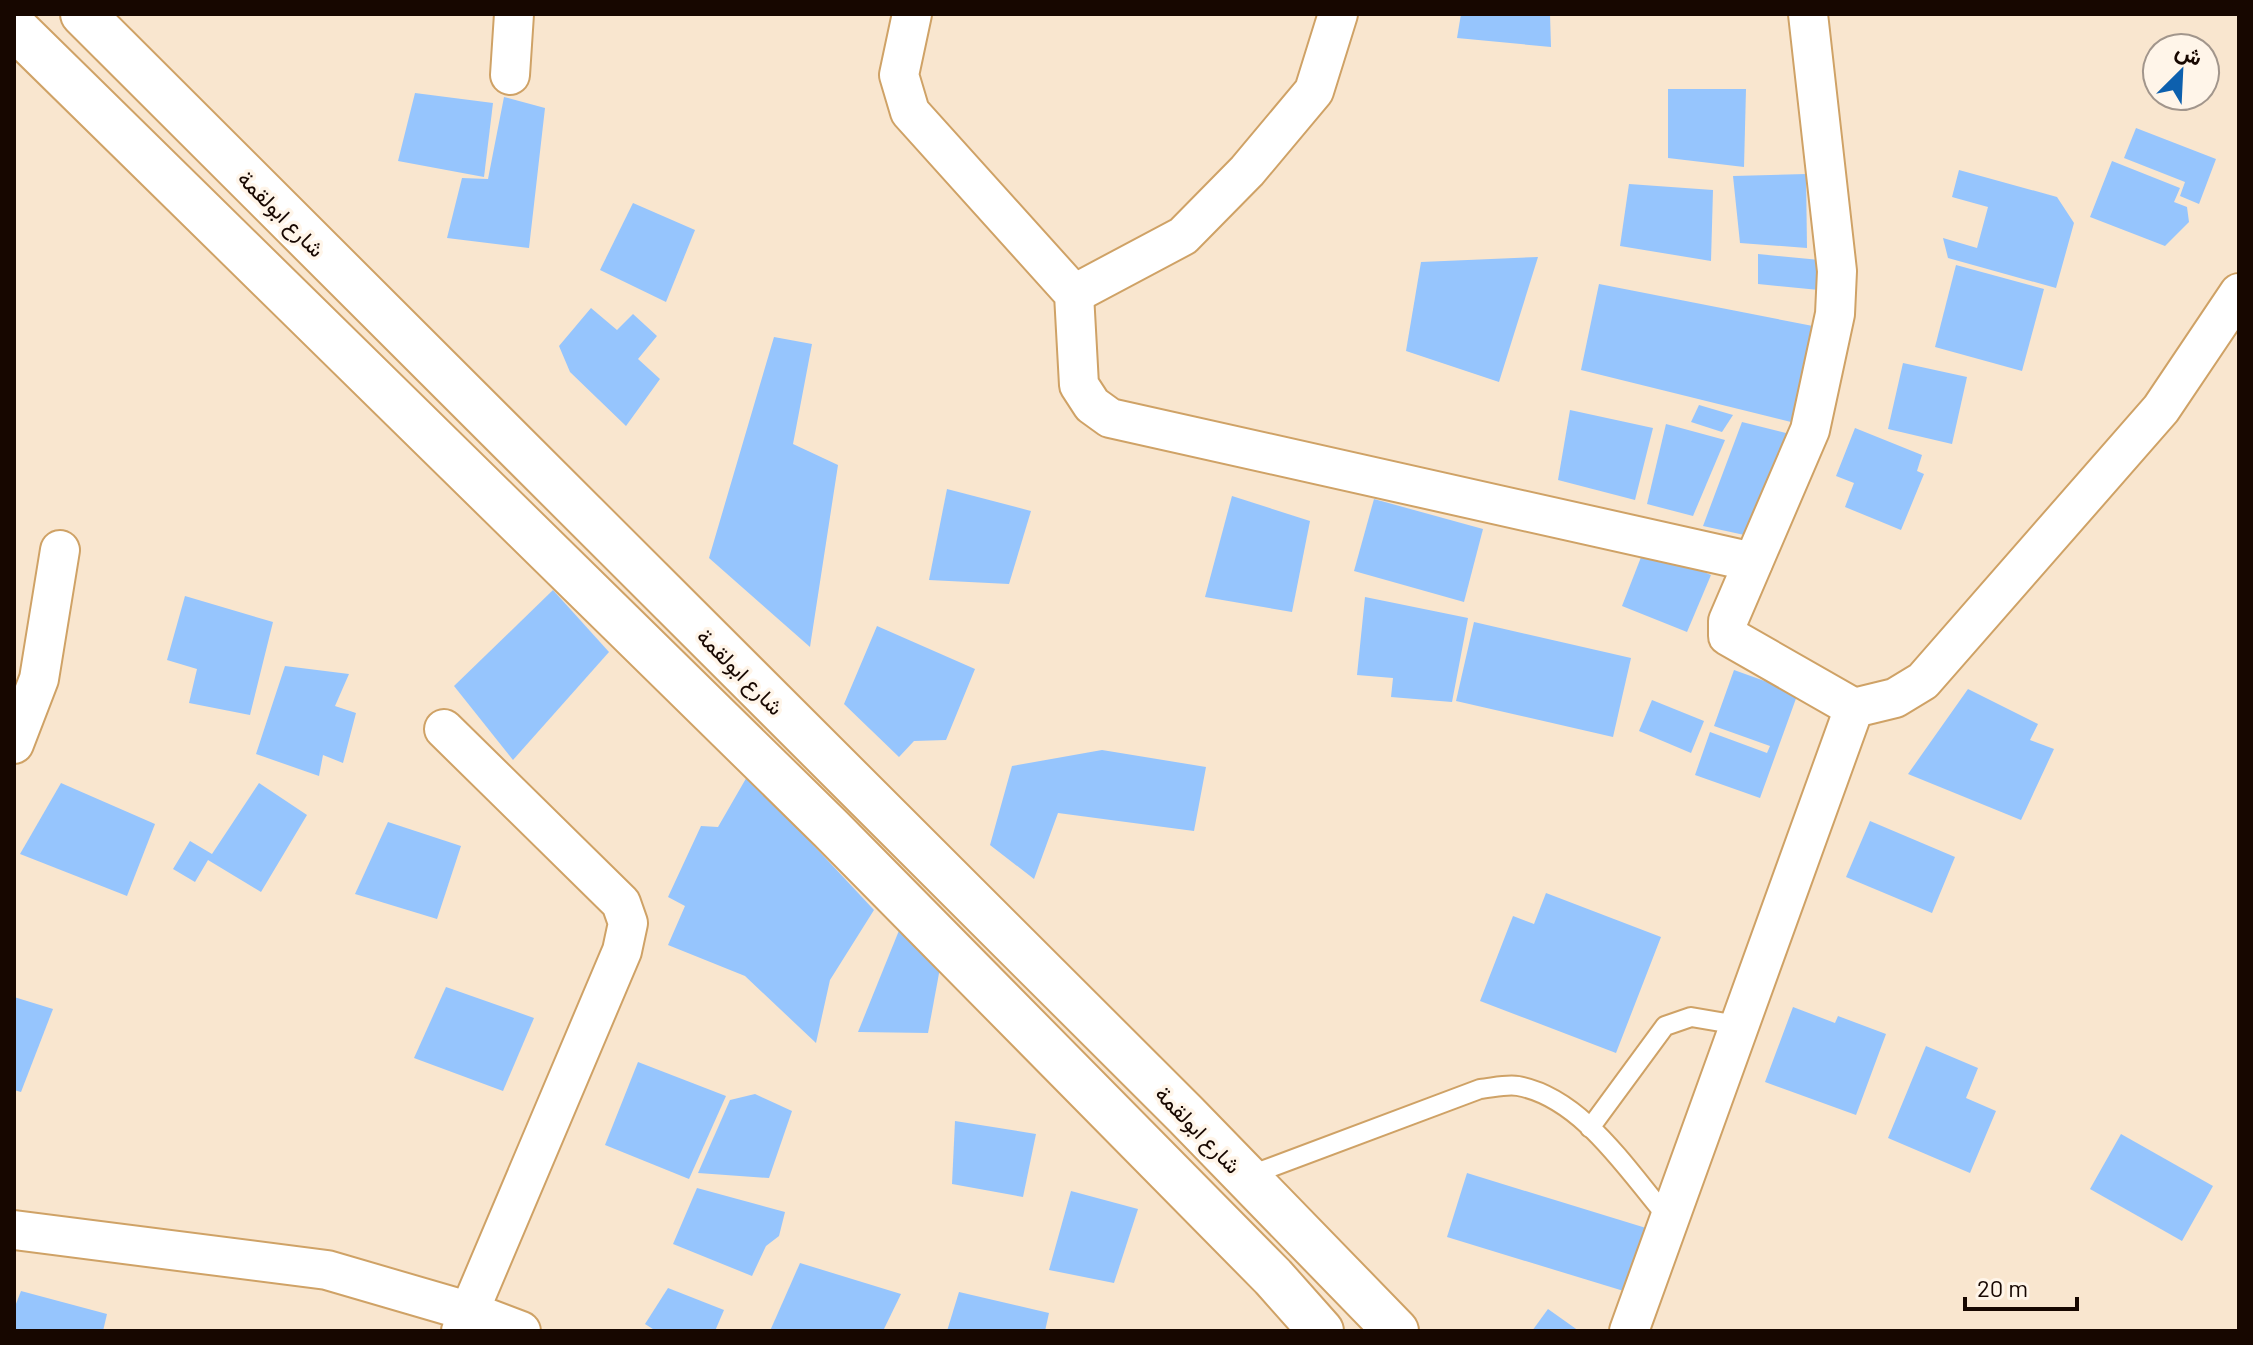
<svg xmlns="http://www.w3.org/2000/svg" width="2253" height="1345" font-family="Barlow,Vazirmatn,sans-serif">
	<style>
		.building { fill: #96c5fd }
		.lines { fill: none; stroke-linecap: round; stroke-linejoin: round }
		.service-casing { stroke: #cfa266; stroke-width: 22 }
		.minor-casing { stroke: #cfa266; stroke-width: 42 }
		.tertiary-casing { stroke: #cfa266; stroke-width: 48 }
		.service { stroke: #fff; stroke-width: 18 }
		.minor { stroke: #fff; stroke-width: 38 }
		.tertiary { stroke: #fff; stroke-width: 44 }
		.labels { text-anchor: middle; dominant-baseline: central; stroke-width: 7; stroke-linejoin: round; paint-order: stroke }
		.street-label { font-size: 22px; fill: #170700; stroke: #fff5e9 }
	</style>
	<rect width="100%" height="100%" fill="#f9e6cf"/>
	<g class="building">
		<polygon points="1461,14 1550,14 1551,47 1457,38"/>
		<polygon points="1668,89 1746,89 1744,167 1668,158"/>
		<polygon points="415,93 493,103 484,177 398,161"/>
		<polygon points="504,97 545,108 529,248 447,238 462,178 488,179"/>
		<polygon points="2136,128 2216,159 2199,204 2180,196 2185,182 2124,158"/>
		<polygon points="2112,161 2180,188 2174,202 2187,207 2189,222 2165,246 2090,217"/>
		<polygon points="1959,170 2057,197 2074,223 2056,288 1948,258 1943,238 1977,248 1988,207 1952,197"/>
		<polygon points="1806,174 1807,248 1740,243 1733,176"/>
		<polygon points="1629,184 1713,190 1711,261 1620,246"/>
		<polygon points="633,203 695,230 666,302 600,270"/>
		<polygon points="1758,254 1820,260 1819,290 1758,284"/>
		<polygon points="1538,257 1499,382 1406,351 1421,262"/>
		<polygon points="1956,265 2044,289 2022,371 1935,347"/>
		<polygon points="1599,284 1818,327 1791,422 1581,370"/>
		<polygon points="591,308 617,330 633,314 657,336 638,359 660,379 626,426 570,372 559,346"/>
		<polygon points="774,337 812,344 793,444 838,465 810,647 709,558"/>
		<polygon points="1903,363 1967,377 1952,444 1888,429"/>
		<polygon points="1699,405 1733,415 1722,432 1691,422"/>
		<polygon points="1570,410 1653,428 1635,500 1558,480"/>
		<polygon points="1742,422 1798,436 1749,536 1703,526"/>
		<polygon points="1666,424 1725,440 1693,516 1647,504"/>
		<polygon points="1855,428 1922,455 1917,471 1924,474 1901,530 1845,507 1854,483 1836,476"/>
		<polygon points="947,489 1031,511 1009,584 929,580"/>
		<polygon points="1232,496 1310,521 1292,612 1205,597"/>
		<polygon points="1374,499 1483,529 1464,602 1354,571"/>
		<polygon points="1645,547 1711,575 1687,632 1622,606"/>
		<polygon points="553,590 609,652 513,760 454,686"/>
		<polygon points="185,596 273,622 250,715 189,703 197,669 167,660"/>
		<polygon points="1365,597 1468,618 1452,702 1391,697 1393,678 1357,675"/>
		<polygon points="1474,622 1631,658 1613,737 1456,701"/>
		<polygon points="877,626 975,669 946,740 914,741 899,757 844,704"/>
		<polygon points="285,666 349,674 335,706 356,713 343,763 323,755 319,776 256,754"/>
		<polygon points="1734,670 1798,693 1760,798 1695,775 1710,732 1767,753 1770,746 1714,726"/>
		<polygon points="1968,689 2038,724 2030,740 2054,749 2021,820 1908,774"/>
		<polygon points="1652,700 1704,721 1691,753 1639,731"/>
		<polygon points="1102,750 1206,767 1194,831 1058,813 1034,879 990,845 1012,766"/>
		<polygon points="748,775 874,910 830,980 816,1043 745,976 668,945 685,906 668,897 701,826 718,827"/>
		<polygon points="61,783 155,824 127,896 20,854"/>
		<polygon points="259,783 307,815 261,892 208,860 195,882 173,869 190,841 212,854"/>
		<polygon points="1870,821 1955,857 1932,913 1846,877"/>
		<polygon points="388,822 461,846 437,919 355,894"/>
		<polygon points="1546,893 1661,937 1616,1053 1480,1001 1513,916 1534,924"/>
		<polygon points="900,928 940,968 928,1033 858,1032"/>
		<polygon points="446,987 534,1018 503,1091 414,1058"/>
		<polygon points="14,997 53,1009 21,1092 14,1090"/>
		<polygon points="1793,1007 1835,1023 1838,1016 1886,1034 1856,1115 1765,1082"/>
		<polygon points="1926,1046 1978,1068 1966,1098 1996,1111 1970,1173 1888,1138"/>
		<polygon points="638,1062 726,1096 689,1179 605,1145"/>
		<polygon points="755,1094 792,1111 769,1178 698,1173 730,1100"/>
		<polygon points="955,1121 1036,1134 1023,1197 952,1184"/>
		<polygon points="2121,1134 2213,1186 2182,1241 2090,1189"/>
		<polygon points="1467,1173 1646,1228 1627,1292 1447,1237"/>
		<polygon points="697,1188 785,1212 779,1236 766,1246 752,1276 673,1244"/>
		<polygon points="1071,1191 1138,1209 1114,1283 1049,1270"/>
		<polygon points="800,1263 901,1294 883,1331 770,1331"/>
		<polygon points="668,1288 724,1310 715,1331 656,1331 645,1324"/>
		<polygon points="21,1291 107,1314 103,1331 14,1331 14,1309"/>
		<polygon points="959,1292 1049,1313 1045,1331 947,1331"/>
		<polygon points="1548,1309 1579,1331 1532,1331"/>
	</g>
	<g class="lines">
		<defs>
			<g id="service">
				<polyline points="1590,1128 1665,1026 1691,1017 1738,1025"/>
				<path d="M1248,1176L1480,1089C1492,1088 1506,1084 1518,1086C1583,1098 1629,1173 1670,1220"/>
			</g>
			<g id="minor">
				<polyline points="912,14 899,75 910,112 1074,294 1079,385 1092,405 1110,418 1753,562"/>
				<polyline points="1808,14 1837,271 1835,314 1810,430 1728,621 1728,636 1854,708"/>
				<polyline points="510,75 514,14"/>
				<polyline points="1074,294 1183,236 1247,171 1314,91 1338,14"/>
				<polyline points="444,729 621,903 628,923 622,951 461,1331"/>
				<polyline points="14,744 39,679 60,550"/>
				<polyline points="14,1230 327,1270 471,1312 521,1331"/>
				<polyline points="1629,1331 1854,708 1895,698 1923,681 2161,409 2239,293"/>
			</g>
			<g id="tertiary">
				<polyline points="83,14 1186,1115 1396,1331"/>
				<polyline points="14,27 831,829 1273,1277 1321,1331"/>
			</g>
		</defs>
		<use href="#service" class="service-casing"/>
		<use href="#minor" class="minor-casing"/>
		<use href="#tertiary" class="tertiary-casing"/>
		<use href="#service" class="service"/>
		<use href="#minor" class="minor"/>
		<use href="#tertiary" class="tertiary"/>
	</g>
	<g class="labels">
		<g class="street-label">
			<text transform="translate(282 213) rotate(45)">شارع ابولقمة</text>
			<text transform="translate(741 671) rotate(45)">شارع ابولقمة</text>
			<text transform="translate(1199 1129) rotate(46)">شارع ابولقمة</text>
		</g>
	</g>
	<rect width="2253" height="1345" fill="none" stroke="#170700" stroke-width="32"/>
	<g transform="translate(2181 72) rotate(24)"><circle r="38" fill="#fff5e9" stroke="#a2968c" stroke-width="2"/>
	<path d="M0-6L14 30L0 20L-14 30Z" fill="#0d60ae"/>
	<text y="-12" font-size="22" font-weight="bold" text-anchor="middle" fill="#170700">ش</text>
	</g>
	<path d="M1965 1297v12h112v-12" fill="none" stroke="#170700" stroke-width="4"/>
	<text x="1977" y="1297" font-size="24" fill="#170700" stroke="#fff5e9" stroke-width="6" paint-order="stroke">20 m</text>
</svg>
